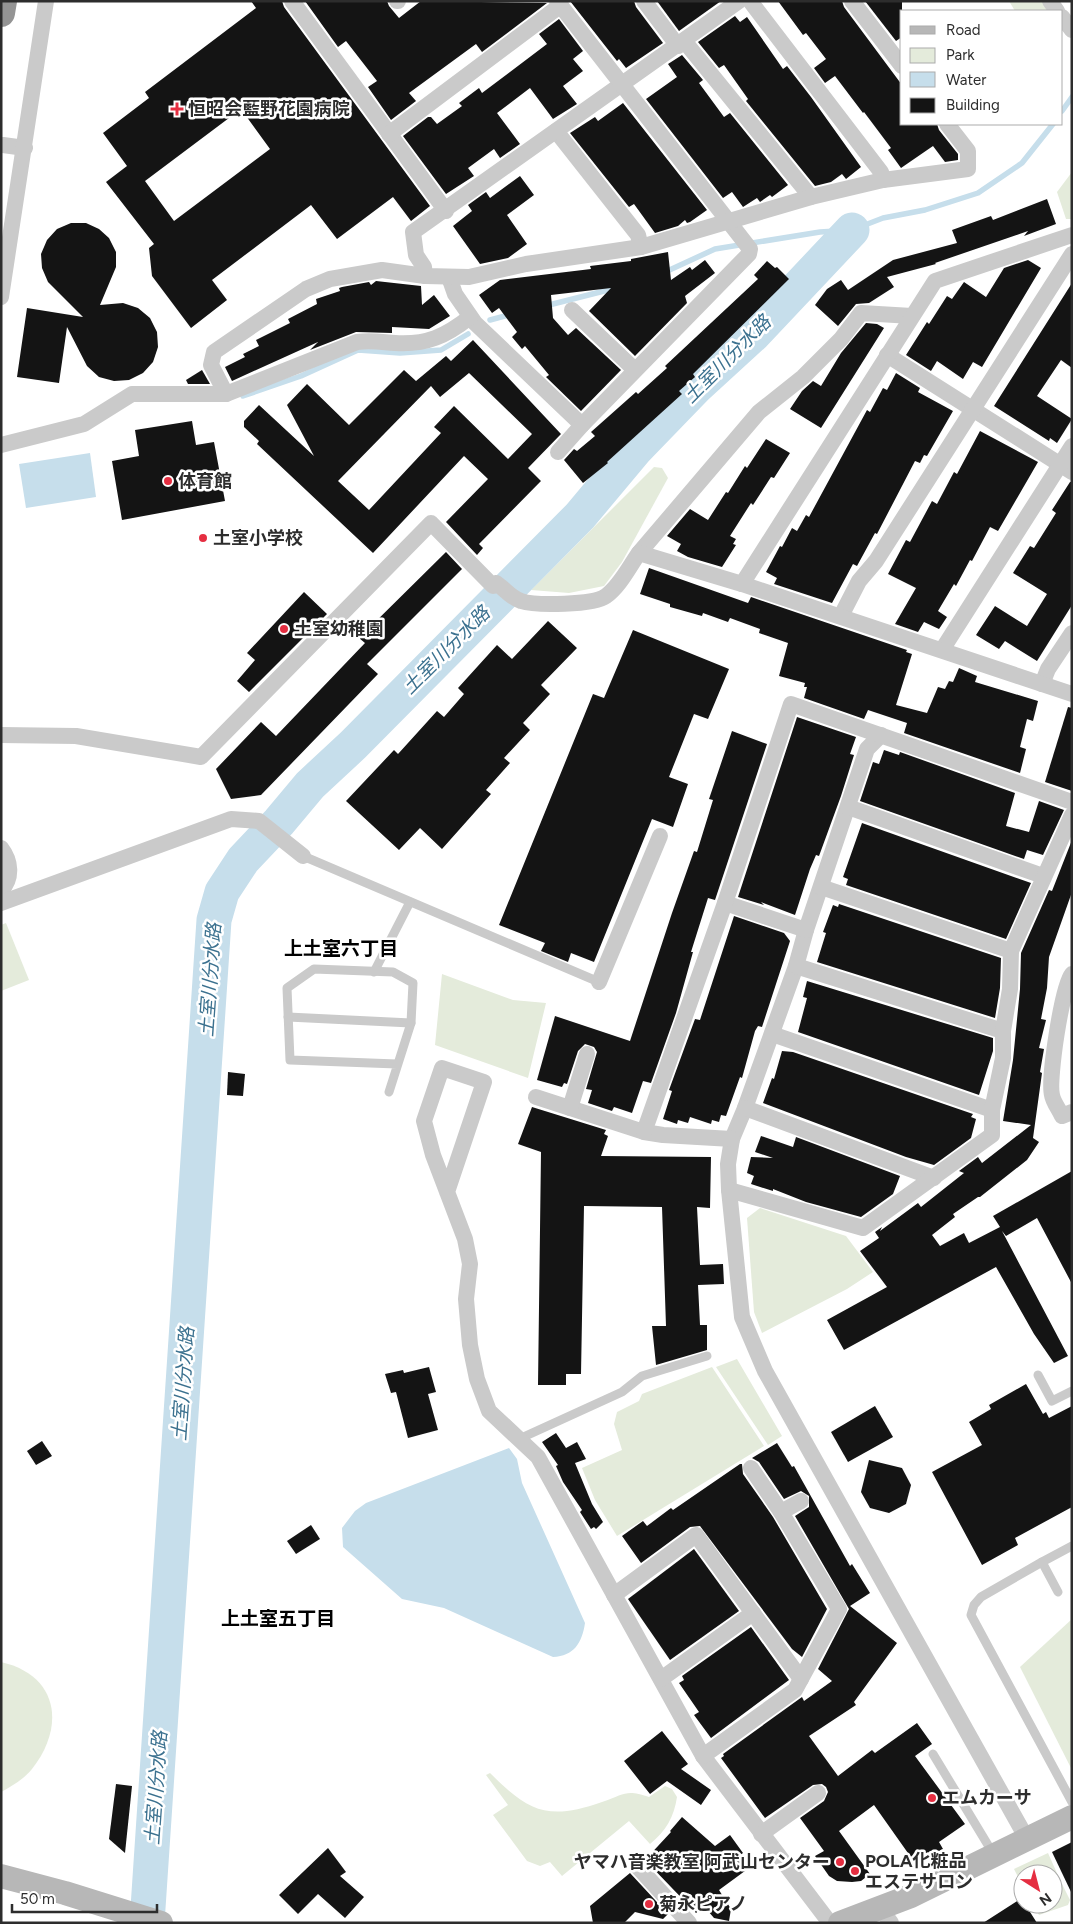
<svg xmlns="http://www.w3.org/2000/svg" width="1073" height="1924" font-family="Figtree,'Noto Sans JP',sans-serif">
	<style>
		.green { fill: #e4ebdb }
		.water { fill: #c6deeb }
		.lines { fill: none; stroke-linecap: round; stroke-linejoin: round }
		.stream { stroke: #c6deeb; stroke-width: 5.5 }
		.river { stroke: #c6deeb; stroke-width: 35 }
		.building { fill: #141414; fill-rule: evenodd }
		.lane { stroke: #cacaca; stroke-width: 9 }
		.street { stroke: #cacaca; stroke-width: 16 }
		.secondary { stroke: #b7b7b7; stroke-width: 24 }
		.highway { stroke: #949494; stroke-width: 28 }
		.poi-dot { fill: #e52e41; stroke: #fff; stroke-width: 2 }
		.labels { text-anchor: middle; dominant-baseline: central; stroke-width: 5; stroke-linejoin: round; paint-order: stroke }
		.poi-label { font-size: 18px; font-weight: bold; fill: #2d2d2d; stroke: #fff; text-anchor: start }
		.water-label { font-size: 19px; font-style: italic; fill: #3b718f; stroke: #fff }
		.neighbourhood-label { font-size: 19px; font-weight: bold; fill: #000; stroke: #fff }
	</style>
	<rect width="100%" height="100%" fill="#fff"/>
	<g class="green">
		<polygon points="1009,1 1042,1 1050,11 1015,11"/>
		<polygon points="1072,172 1072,219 1066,219 1057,192"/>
		<polygon points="654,467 662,468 668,478 622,562 604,586 569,593 531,590"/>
		<polygon points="6,923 29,980 1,991 1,925"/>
		<polygon points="442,974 513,1000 546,1003 528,1078 435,1045"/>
		<polygon points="760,1208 846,1236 873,1272 847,1289 762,1333 754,1312 747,1218"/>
		<polygon points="737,1359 782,1436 768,1445 716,1367"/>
		<polygon points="712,1367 764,1446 617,1536 595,1500 582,1468 622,1450 614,1424 617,1412 639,1401 642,1394"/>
		<polygon points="1072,1619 1072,1770 1020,1667"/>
		<path d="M1,1662C58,1675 66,1726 32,1769C24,1779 12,1786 1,1792Z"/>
		<path d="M490,1773C529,1812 548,1821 602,1802C625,1794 626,1789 649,1797L665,1786L672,1789L677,1797C674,1817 666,1831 650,1844L629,1821L562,1876L550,1862L540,1866L527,1861L493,1815L508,1805L486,1775Z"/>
		<polygon points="1048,1853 1060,1880 1053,1883 1053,1874 1023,1874 1023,1887 1014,1869"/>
		<polygon points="1057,1883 1062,1884 1070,1900 1068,1905 1039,1915 1032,1904 1053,1904 1053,1885"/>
	</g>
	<g class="water">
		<polygon points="90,453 96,497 26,508 19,464"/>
		<path d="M509,1448L517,1459L522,1483L585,1623C582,1643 574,1656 553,1657L444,1608L402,1599L343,1547L342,1528L355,1511L366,1503Z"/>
	</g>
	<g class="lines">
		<g class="stream">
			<polyline points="1062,111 1072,97"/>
			<polyline points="663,273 715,249 820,232 852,230 883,218 925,210 978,193 1022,163 1053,124"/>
			<polyline points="545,306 616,288"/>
			<polyline points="490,320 512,314"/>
			<polyline points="243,396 301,376 358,350 400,353 441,350 468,334"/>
		</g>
		<polyline class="river" points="147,1923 214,920 222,892 243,860 279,822 310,785 353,745 580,516 636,449 696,387 754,334 852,230"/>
	</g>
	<g class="building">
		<path d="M251,1H282L284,7L430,206L411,221L393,197L337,239L311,205L212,280L227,300L191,328L152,276L149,248L154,244L106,182L127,166L103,133L149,98L145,92L256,8ZM241,109L270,149L174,221L145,181Z"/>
		<polygon points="305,1 387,1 389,6 399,18 421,1 547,3 482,52 476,44 409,93 416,101 391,120 368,87 377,81 346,41 338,47"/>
		<polygon points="570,1 634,1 636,7 663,43 626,68 619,59 617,61"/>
		<polygon points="657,1 721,1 679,31"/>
		<polygon points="778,1 842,1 844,7 902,85 902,124 937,124 939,130 958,154 958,160 945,162 933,146 901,168 888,150 891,148 864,112 863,113 835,76 825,83 814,68 826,59 806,33 803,35"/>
		<polygon points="865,1 902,1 902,37 896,41"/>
		<polygon points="735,16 740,22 747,17 783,69 787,66 811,97 861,167 846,179 842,174 831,182 815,186 746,101 748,99 724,65 719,68 698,42"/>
		<polygon points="559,19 583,51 573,59 583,71 563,86 577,104 553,119 530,88 497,113 520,144 500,158 494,149 468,168 474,176 446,194 403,136 428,117 431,117 437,124 462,106 459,103 479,88 482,93 547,44 539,34"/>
		<polygon points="682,55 703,80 699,83 724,117 730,113 788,185 772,197 770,195 760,202 757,198 743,207 732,192 723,198 646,99 677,77 668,64"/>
		<polygon points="623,103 707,210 690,222 687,223 685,220 678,226 655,233 634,204 629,207 570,133 595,117 598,121"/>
		<polygon points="520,176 534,195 507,215 527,244 508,258 480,264 453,226 472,211 468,205 486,192 490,198"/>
		<polygon points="1047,199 1056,224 1024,236 1028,231 935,263 936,264 887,277 894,287 869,303 856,304 838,326 815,305 827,289 841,280 848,290 893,260 957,243 952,230 991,216 993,220"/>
		<polygon points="71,223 86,223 99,229 109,238 116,252 116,267 100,305 123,303 138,308 150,318 157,332 158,347 153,362 143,373 129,380 114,381 99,377 87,366 67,327 59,383 17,377 27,308 83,317 48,282 42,268 41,254 47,240 57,229"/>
		<polygon points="668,252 671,280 690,267 692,270 705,260 715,273 685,296 687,303 635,356 589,311 611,288 551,295 553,318 568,335 576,328 621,370 581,411 546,377 549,375 525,346 522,349 512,337 517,332 499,308 492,313 479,295 500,280 591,269 590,266 631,261 631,259"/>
		<polygon points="1028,260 1041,268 982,367 973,362 963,379 937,361 931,371 906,355 927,322 929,324 947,296 952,299 964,282 986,297 1004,268"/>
		<polygon points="767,261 775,268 777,267 789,279 693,374 695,377 679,391 682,394 607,462 608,463 583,483 564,460 574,449 577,451 595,436 591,432 636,392 638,394 667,368 665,366 758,279 754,275"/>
		<polygon points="376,281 421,286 422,305 434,295 450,316 429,329 392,327 392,333 356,332 310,350 318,342 232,381 225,367 245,357 243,354 259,346 256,340 290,323 288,319 317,304 316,299 340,291 339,288 342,287 369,282 371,285"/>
		<polygon points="1072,283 1072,368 1061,360 1037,396 1072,419 1057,443 1050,438 1049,441 994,406"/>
		<polygon points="866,323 877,324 884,328 821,428 790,409 802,391 813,381 821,386 841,353"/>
		<path d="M473,340L561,434L528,468L541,481L479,544L483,548L477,555L446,522L488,479L464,456L373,553L257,444L259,441L244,427V421L259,405L314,456L287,405L307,384L349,425L404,370L416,381L446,356L451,361ZM469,373L532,434L508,459L454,406L434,427L441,433L369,510L338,481L431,386L440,397Z"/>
		<polygon points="202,370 210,384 188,384 186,380"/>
		<polygon points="896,373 920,388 918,392 953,411 927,456 924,455 920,463 915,461 877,534 875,533 857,566 853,564 832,603 774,584 777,578 766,572 780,546 782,547 792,528 797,531 806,515 809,517 867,410 870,412 883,388 887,390"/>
		<polygon points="192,421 196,445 214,442 225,501 122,520 112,461 139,456 135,430"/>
		<polygon points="980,431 1038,462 998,531 990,527 972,561 970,560 956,586 954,584 938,611 947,617 939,629 924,622 918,632 895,624 916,588 888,574 906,540 910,542 932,501 937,504 954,472 957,474"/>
		<polygon points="766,439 790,453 774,478 771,477 753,505 751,503 730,536 736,539 733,544 736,545 722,567 688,557 677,551 681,544 667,536 690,509 708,520 726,492 728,493 745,466 747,468"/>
		<polygon points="1070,482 1072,482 1072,605 1037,661 1005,641 999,649 976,635 995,606 1027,626 1047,594 1013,573 1030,546 1034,548 1056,513 1052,510"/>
		<polygon points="446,552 462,569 367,664 378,674 261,795 231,799 216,769 261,722 276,736 365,643 359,638"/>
		<polygon points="649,568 748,603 751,597 907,650 906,652 912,654 896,705 927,713 938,687 945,689 949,681 953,682 959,668 977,676 975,682 1038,701 1033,721 1027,719 1020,747 1026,749 1020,773 904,733 907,723 868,710 864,719 804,698 807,687 804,687 805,683 779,676 788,643 759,633 760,629 730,618 728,622 703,613 702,616 670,607 670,604 640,594"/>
		<polygon points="304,592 327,614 249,692 237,681 255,660 247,653"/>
		<polygon points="548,621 577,648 541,685 550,694 523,723 530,730 504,758 510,763 486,790 491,794 442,849 420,828 399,850 346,801 394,750 398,754 437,711 444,717 464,694 458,688 497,645 512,659"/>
		<polygon points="633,630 729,669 708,719 694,714 669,777 688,784 673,827 652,819 594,962 571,953 568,962 541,951 545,943 499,925 593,694 604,698"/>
		<polygon points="1068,707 1072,708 1072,791 1045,782"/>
		<polygon points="797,717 856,737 850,754 854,755 841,796 819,856 816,855 810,869 795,915 761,902 764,905 738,897"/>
		<polygon points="732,731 767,744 715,900 708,898 691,952 693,952 676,1013 651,1083 643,1081 632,1113 614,1107 612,1111 588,1103 592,1090 586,1089 597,1052 594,1047 585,1044 578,1051 567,1084 564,1083 562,1087 537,1080 555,1016 630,1041 672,913 694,851 697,852 713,800 709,799"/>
		<polygon points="884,750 899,755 900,752 1015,793 1006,826 1029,832 1039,801 1064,810 1043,855 1027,850 1024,859 860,801 873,762 879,764"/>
		<polygon points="862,823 1031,883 1006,939 846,885 848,879 843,877"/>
		<polygon points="1072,840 1072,892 1049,957 1047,988 1041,1019 1046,1020 1039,1048 1044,1049 1040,1072 1042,1073 1033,1138 1039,1142 1027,1160 980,1197 978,1197 953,1214 955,1217 932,1235 940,1246 964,1233 969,1243 1000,1227 993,1216 1072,1171 1072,1284 1037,1218 1006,1236 1002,1231 1068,1356 1054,1363 1034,1334 996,1267 844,1350 827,1320 887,1287 860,1251 879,1238 875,1232 882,1227 880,1231 918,1203 921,1207 964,1173 959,1171 978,1157 982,1163 1031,1125 1003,1121 1013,1060 1020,989 1021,953 1049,890 1052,891"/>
		<polygon points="839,904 1001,958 1000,988 995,1018 817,962 826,933 823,932 833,905 838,907"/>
		<polygon points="734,916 784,933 790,941 762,1027 758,1026 755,1031 742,1078 740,1077 726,1116 721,1115 719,1122 712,1120 711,1124 690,1117 688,1123 678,1120 677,1124 663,1119 672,1091 669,1090 695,1019 700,1020"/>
		<polygon points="807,981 993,1038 993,1051 979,1095 798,1032 807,998 803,997"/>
		<polygon points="782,1051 793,1052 973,1114 971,1117 976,1119 971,1138 934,1165 906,1157 763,1103 772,1078 774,1079"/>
		<polygon points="228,1072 245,1074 243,1096 227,1095"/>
		<polygon points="532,1107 606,1130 604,1134 608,1136 601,1156 711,1157 710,1208 697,1207 700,1265 723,1264 724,1284 698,1285 700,1325 707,1325 707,1350 656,1365 652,1326 666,1326 662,1207 584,1206 581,1374 566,1374 566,1385 538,1385 541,1152 518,1144"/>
		<polygon points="761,1136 793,1147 796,1137 900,1176 893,1194 861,1217 806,1202 773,1189 773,1191 751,1184 754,1176 747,1173 751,1157 773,1158 755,1152"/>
		<polygon points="429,1367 436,1392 428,1394 438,1430 408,1438 396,1392 391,1393 385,1374 403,1370 404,1373"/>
		<polygon points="1026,1384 1043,1414 1046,1412 1049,1418 1072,1406 1072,1507 1015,1538 1018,1545 982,1565 932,1472 982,1445 969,1422 991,1409 989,1405"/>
		<polygon points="875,1406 893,1437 848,1462 831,1432"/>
		<polygon points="556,1433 566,1448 577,1442 586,1459 575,1463 592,1504 603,1522 596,1529 594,1527 591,1529 580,1512 582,1510 563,1482 556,1466 558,1465 542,1442"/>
		<polygon points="42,1441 52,1456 36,1465 27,1451"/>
		<polygon points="777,1443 792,1467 794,1466 850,1566 852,1564 870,1593 850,1606 897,1643 854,1702 856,1705 809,1736 838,1776 872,1750 875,1753 917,1723 932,1744 915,1756 965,1824 939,1842 943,1849 915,1863 874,1805 839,1831 870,1874 861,1881 852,1882 837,1881 829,1876 815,1856 824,1851 800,1818 824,1801 828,1792 826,1787 822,1784 813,1785 765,1818 721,1758 724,1756 723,1754 802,1697 804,1701 832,1681 818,1669 849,1609 795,1516 809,1507 809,1496 801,1491 784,1499 759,1462 752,1458"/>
		<polygon points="869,1460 902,1468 911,1485 906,1504 889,1513 870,1508 861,1492"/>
		<polygon points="740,1464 742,1464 743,1474 773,1517 827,1609 802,1657 792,1649 700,1526 690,1527 641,1563 622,1536 643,1521 647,1526 671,1508 673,1510"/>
		<polygon points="311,1525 320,1539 296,1554 287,1541"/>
		<polygon points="694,1549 739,1611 670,1660 628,1599"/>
		<polygon points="751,1627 789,1680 711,1738 694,1715 699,1712 679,1683 684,1680 682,1676"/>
		<polygon points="662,1731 688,1764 681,1769 711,1790 701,1805 667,1781 650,1794 624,1761"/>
		<polygon points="116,1784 132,1786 125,1853 109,1839"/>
		<polygon points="682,1817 715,1846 730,1835 743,1853 740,1855 749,1868 719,1890 731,1909 729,1921 714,1918 708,1911 705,1913 702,1908 696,1913 645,1860 671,1832 670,1831"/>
		<polygon points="1072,1842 1072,1894 1052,1852"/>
		<polygon points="328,1848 346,1872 340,1876 364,1897 345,1918 318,1894 298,1914 279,1895"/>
		<polygon points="630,1873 668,1914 663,1919 635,1912 624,1923 593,1923 590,1906"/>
		<polygon points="1022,1898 1023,1904 1025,1904 1037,1923 983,1923"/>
	</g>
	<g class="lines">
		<g class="lane">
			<polyline points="303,856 599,982"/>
			<polyline points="374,972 410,902"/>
			<polyline points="288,1017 411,1023"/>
			<polyline points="389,1092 411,1023 413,983 393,972 314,969 287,988 290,1060 397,1064"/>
			<polyline points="1038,1375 1052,1401 1072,1391"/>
			<polyline points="519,1439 622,1392 642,1376 707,1356"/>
			<polyline points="1042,1562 981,1597 974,1605 971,1615 1072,1802"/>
			<polyline points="1058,1592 1042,1562 1072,1546"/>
			<polyline points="933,1754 994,1855"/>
		</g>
		<g class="street">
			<polyline points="292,1 446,211"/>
			<polyline points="397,1 398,1"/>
			<polyline points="644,1 678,46"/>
			<polyline points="852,1 902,66"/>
			<polyline points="1050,1 1057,11"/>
			<polyline points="1062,17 1072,30"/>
			<polyline points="685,42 811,197"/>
			<polyline points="556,131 638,235 641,247"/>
			<polyline points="389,134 561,5"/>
			<polyline points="3,145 25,148"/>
			<polyline points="883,180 968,169 968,151 947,124"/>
			<polyline points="425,276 424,267 416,255 413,232 739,1"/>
			<polyline points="449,277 455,294 475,323 582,425 749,254 750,249 557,1"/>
			<polyline points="1,297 46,1"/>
			<polyline points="572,310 635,370"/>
			<polyline points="887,355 1072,472"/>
			<path d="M226,394L357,342C371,340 381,342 395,343C427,345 446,336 470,317"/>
			<polyline points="1,445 84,424 132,394 226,394 211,365 214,352 306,289 330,279 382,270 425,276 469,277 526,264 641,247 811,197 883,180 881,172 750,1"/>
			<polyline points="558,452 582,425"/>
			<polyline points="639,553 759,412 803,377 841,339 861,313 912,316"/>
			<polyline points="742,584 935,281 1072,235"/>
			<polyline points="841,616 859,581 876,561 1072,254"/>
			<polyline points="942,650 1072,446"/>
			<polyline points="1042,684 1048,669 1072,633"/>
			<path d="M1,735L76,736L201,757L431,523L493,586L496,583C505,589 511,598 521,601C536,606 594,605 606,596C620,586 629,567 639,553L742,584L1072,694"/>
			<polyline points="881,735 867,749 806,930 796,966 745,1108 732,1139 728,1164 729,1190 742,1317 765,1371 1027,1839"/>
			<polyline points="848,807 1043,876"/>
			<path d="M1,848C11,861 13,878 1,891"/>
			<polyline points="821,887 1011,951"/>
			<polyline points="1,903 231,819 259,821 303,856"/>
			<polyline points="725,903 806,930"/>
			<polyline points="796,966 1003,1031"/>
			<path d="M1072,974C1062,986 1048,1080 1052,1095C1053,1102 1059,1109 1062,1116L1072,1112"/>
			<polyline points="599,982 660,836"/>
			<polyline points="772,1034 992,1110"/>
			<polyline points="536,1097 644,1132 663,1135 732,1139"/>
			<polyline points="570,1108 587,1054"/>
			<polyline points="745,1108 934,1178"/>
			<polyline points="644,1132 725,903 791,704 1072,802"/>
			<polyline points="729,1190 863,1228 992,1135 992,1110 1003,1058 1003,1031 1010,989 1011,951 1072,815"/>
			<polyline points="447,1192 484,1082 442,1068 424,1121 433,1155 465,1239 470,1264 466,1299 470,1345 477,1379 489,1411 538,1457 703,1756 830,1923"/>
			<polyline points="781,1512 801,1501"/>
			<polyline points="614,1595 696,1535 801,1679"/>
			<polyline points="661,1679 753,1613"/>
			<polyline points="703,1756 795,1690 839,1609 781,1512 751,1468"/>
			<polyline points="761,1834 818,1793"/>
			<polyline points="638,1867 689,1923"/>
			<polyline points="881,1909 891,1923"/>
		</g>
		<g class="secondary">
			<polyline points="1,1876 65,1893 161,1923"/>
			<polyline points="840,1923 911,1896 1072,1817"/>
		</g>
		<polyline class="highway" points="1,13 3,1"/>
	</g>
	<g class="poi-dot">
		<path d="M174.5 101.5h5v5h5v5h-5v5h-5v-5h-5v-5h5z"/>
		<circle cx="168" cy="481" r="5"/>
		<circle cx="203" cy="538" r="5"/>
		<circle cx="284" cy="629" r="5"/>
		<circle cx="932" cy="1798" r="5"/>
		<circle cx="840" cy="1862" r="5"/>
		<circle cx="855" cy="1871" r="5"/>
		<circle cx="649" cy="1904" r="5"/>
	</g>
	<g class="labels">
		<g class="poi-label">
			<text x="188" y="109">恒昭会藍野花園病院</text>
			<text x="178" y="481">体育館</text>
			<text x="213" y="538">土室小学校</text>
			<text x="294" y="629">土室幼稚園</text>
			<text x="942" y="1798">エムカーサ</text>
			<text x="865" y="1861">POLA化粧品<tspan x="865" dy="21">エステサロン</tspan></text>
			<text x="830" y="1862" text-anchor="end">ヤマハ音楽教室 阿武山センター</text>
			<text x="659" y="1904">菊永ピアノ</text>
		</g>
		<g class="water-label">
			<text transform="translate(727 359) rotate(-45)">土室川分水路</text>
			<text transform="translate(446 650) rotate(-45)">土室川分水路</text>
			<text transform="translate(210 980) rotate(-86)">土室川分水路</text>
			<text transform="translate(183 1384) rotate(-86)">土室川分水路</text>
			<text transform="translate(156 1788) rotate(-86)">土室川分水路</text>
		</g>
		<g class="neighbourhood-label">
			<text x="341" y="948">上土室六丁目</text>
			<text x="278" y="1618">上土室五丁目</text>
		</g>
	</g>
	<rect width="1073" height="1924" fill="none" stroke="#2d2d2d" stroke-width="5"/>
	<rect x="900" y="10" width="162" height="115" fill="#ffffff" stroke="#ababab"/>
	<rect x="910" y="26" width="25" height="8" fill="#b7b7b7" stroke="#ababab"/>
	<text x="946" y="35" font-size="15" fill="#2d2d2d">Road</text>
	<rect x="910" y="48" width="25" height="15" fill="#e4ebdb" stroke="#ababab"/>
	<text x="946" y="60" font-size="15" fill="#2d2d2d">Park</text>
	<rect x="910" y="72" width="25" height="15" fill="#c6deeb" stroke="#ababab"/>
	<text x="946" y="85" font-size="15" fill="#2d2d2d">Water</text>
	<rect x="910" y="98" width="25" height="15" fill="#141414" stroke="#ababab"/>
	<text x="946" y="110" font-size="15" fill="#2d2d2d">Building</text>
	<g transform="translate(1038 1889) rotate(144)"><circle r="24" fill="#ffffff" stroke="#ababab"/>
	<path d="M0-4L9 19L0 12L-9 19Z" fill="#e52e41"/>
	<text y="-8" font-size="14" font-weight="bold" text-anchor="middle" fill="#2d2d2d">N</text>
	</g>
	<path d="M12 1904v8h145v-8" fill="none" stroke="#2d2d2d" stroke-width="2.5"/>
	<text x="20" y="1904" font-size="15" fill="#2d2d2d" stroke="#ffffff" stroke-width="4" paint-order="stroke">50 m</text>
</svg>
